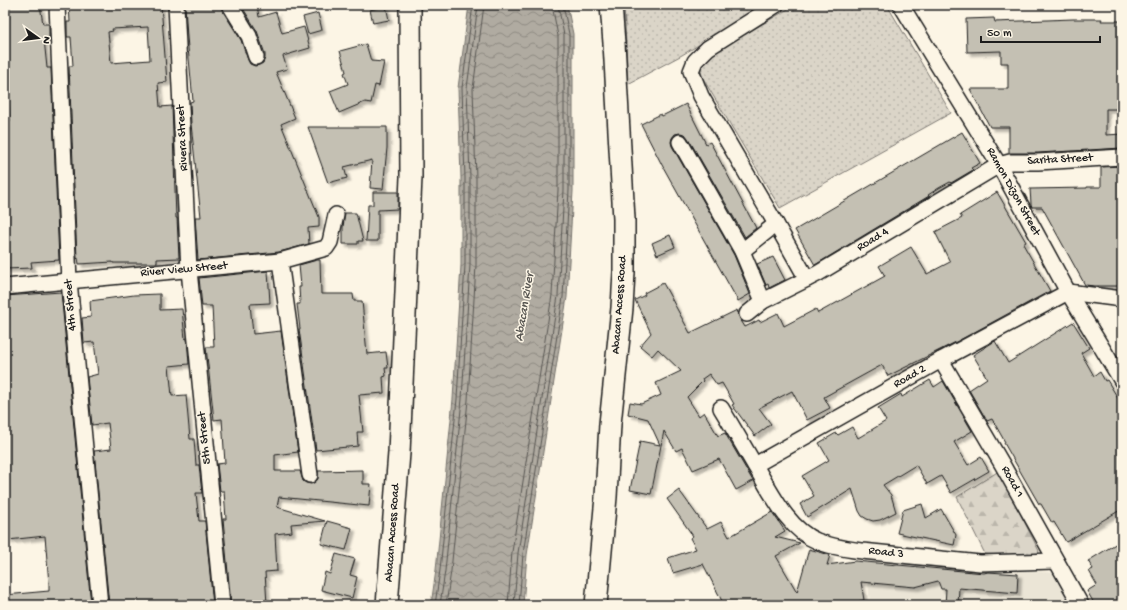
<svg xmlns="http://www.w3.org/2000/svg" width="1127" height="610" font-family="'Gochi Hand',sans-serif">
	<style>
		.built { fill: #ebe5d6 }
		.grass { fill: url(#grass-dots); stroke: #7c7872 }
		.forest { fill: url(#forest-firs); stroke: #7c7872 }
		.water { fill: url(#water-waves); stroke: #75726c }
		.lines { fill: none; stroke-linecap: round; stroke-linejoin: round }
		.shore { stroke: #575551; stroke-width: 1 }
		.building { fill: #c4c0b3; stroke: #1c1c1c; fill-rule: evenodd; filter: url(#shadow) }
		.street-casing { stroke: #1c1c1c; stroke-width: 18 }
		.secondary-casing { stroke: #1c1c1c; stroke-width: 24 }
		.street { stroke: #fcf5e5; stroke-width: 15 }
		.secondary { stroke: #fcf5e5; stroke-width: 21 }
		.labels { text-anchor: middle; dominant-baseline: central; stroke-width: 3; stroke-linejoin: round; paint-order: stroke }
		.street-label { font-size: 12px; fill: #1c1c1c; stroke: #fcf5e5 }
		.water-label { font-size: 13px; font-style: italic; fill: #575551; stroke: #fcf5e5 }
	</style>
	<defs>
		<pattern id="grass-dots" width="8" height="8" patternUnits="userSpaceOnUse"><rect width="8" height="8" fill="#dbd5c8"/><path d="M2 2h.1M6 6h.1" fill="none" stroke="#bbb6ab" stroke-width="1.8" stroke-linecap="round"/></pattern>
		<pattern id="forest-firs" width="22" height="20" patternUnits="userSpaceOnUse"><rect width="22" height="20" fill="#dbd5c8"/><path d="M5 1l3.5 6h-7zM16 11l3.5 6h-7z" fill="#bbb6ab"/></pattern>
		<pattern id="water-waves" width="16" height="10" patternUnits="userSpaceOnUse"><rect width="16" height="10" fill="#b0aba1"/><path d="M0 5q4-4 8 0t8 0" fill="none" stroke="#8e8a82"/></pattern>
		<filter id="shadow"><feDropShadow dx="3.5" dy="3.5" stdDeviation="1" flood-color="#0004"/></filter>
	</defs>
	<rect width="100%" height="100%" fill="#fcf5e5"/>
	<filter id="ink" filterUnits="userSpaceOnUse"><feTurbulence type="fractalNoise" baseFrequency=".025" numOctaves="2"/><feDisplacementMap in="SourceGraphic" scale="8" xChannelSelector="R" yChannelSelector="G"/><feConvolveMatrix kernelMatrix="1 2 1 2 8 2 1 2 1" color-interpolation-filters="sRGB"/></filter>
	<g filter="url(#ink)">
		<polygon class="built" points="866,557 1056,573 1070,605 870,605"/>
		<g class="grass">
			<polygon points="624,5 765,5 682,55 628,84"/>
			<path d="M795,5H887L951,113L780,208L708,87C701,75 697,69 706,57Z"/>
		</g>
		<polygon class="forest" points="999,471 1039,551 1035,557 985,554 957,497"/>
		<polygon class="water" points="469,5 567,5 573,34 573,191 567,297 527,555 523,605 431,605 436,570 453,399 461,265 461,178 458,88"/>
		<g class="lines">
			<g class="shore">
				<polyline points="435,605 440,570 457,399 465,265 465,178 462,88 473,5"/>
				<polyline points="440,605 445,571 462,399 470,265 470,178 467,88 478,5"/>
				<polyline points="446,605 451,571 468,400 476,265 476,178 473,89 484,5"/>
				<polyline points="508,605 512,552 552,295 558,190 558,36 552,5"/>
				<polyline points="514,605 518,553 558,296 564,190 564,35 558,5"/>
				<polyline points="519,605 523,554 563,297 569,190 569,34 563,5"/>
			</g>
		</g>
		<g class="building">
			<polygon points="7,5 40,5 43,24 49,24 49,38 44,39 47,68 51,68 59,260 31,262 32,268 5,269 5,122 10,121 5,66 5,19 9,19"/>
			<path d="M69,5H161L167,82L158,83L160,107L172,106L176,218H177L179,258L157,259V263H113V262L79,264L78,258L77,259L69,66H73L71,37H67V22H70ZM148,27L150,60L111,63L108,32L113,31L112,29Z"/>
			<polygon points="185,5 221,5 222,10 241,40 248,60 250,64 255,66 259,65 263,63 265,58 265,54 257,31 241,5 257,5 259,17 276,12 282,33 304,27 310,48 283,56 287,69 276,72 295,118 281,124 319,217 319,227 308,228 309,244 279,252 198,260 195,217 201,217 191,124 190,102 193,101 187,37"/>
			<polygon points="386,6 389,20 373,23 370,10"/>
			<polygon points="318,13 322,30 308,34 303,17"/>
			<polygon points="994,18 995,22 1073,19 1102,19 1101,21 1120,21 1119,90 1122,90 1122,109 1106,109 1106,135 1122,134 1122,148 1038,153 1009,153 1009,127 990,127 970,89 1008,89 1008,63 1001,63 1001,51 967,52 966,19"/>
			<polygon points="366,44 371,61 384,62 379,86 375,85 371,103 365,102 339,113 330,91 348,84 344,73 346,72 340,51"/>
			<polygon points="686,104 706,144 710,142 756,228 745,237 688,138 685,134 680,133 675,134 672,138 671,142 672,146 734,255 750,294 738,301 662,165 641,124 661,114 662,116"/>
			<polygon points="308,127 387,127 387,148 383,189 370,188 372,160 344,167 347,178 328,183"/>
			<polygon points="962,132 980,163 971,168 973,170 951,183 950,182 939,188 928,195 929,196 815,265 795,230"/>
			<polygon points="1122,166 1122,286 1095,286 1085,285 1042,207 1032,207 1031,204 1030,189 1087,188 1087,187 1101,187 1101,167"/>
			<polygon points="373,192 398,192 398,209 378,210 378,241 366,241 368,205 373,205"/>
			<polygon points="997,192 1026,242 1023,244 1050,291 958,341 888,376 882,365 824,397 830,408 807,420 792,391 759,408 771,424 755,436 732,405 734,404 722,383 717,385 709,374 702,379 703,381 687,397 699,416 704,412 718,436 725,433 753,481 736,490 719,459 693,470 682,448 676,451 664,431 651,494 630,490 640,441 660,445 648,419 628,414 630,402 641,404 661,395 656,383 681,371 658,349 652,356 640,346 651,333 635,300 645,295 644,293 663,283 690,333 737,310 740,319 745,327 759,320 760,322 778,313 784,326 816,309 818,313 885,276 879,266 911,247 927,274 950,262 935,232 962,218 960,215"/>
			<polygon points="345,213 356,213 363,241 358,241 358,244 343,244 343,227"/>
			<polygon points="670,235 675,247 657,255 652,243"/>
			<polygon points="773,257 785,280 769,288 768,284 766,285 757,264"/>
			<polygon points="317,260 320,260 321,294 353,294 354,301 362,301 367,354 386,352 388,368 385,368 386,376 383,377 384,393 359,395 363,432 357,432 358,446 316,450 299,329 300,329 297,304 300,304 299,287 301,287 299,265"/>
			<polygon points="268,271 270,303 250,304 253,334 281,331 298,452 275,455 275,471 300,471 303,481 306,483 311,484 315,482 318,479 318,471 363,470 363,484 371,484 369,506 279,497 277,507 325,521 291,524 292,532 275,534 277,571 265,572 267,605 231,605 223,519 226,519 224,491 220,491 217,464 225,463 222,419 214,420 206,347 214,347 212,306 202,306 199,278"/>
			<polygon points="61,292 91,604 5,605 5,595 49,591 49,584 45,536 8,540 5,510 5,296"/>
			<polygon points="160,294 160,310 182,309 185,339 187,338 189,364 169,366 172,396 186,395 190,439 194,439 196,465 199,465 202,493 196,493 199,521 205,521 213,605 109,605 94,451 111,449 108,423 92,425 87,377 98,374 94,342 84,343 82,318 91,317 90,301 134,295"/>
			<polygon points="1073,322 1089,348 1081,353 1094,376 1100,372 1105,381 1107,380 1122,405 1122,509 1066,542 1054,522 1052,523 1041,504 1039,504 1004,443 1005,442 992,419 987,421 969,390 987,378 973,355 995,341 1008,363"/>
			<polygon points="930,380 934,387 943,381 972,431 954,442 968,465 981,457 989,471 951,493 941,476 927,484 916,465 883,485 891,495 896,512 880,520 873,521 867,519 862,516 859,511 852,489 807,517 800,504 814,496 802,476 829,460 819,443 836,433 838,435 852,427 858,438 886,421 878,408 901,394 902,397"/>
			<polygon points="679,490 707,529 721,522 729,537 772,512 785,531 775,537 800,543 776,556 797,592 809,549 830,555 827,565 855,561 984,573 988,572 1018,574 1017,593 959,588 958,605 945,605 946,589 941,589 938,581 915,587 861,582 864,600 846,605 724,605 703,564 673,573 668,558 696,549 690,538 693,536 667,499"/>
			<polygon points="922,504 926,518 941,509 956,535 954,545 897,533 903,510"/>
			<polygon points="327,521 352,528 346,550 321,544"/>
			<polygon points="1122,540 1122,605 1095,605 1087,591 1097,585 1089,571 1093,569 1088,561"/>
			<polygon points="336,554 355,559 350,575 357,577 352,598 321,590 325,572 330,574"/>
		</g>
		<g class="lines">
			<defs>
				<g id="street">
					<polyline points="57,5 69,281 100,605"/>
					<polyline points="176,5 189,270 222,605"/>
					<polyline points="230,5 249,36 256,57"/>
					<polyline points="776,5 708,48 695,61 691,71 701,96 776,224 807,279"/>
					<polyline points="901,5 999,165 1068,292 1122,381"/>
					<polyline points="680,142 742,251 763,301"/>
					<polyline points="742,251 776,224"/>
					<polyline points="280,261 310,475"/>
					<polyline points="5,287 280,261 326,248 330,242 336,215"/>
					<polyline points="747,314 763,301 817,274 999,165 1010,162 1038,162 1122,157"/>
					<polyline points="941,360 1002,464 1081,605"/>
					<path d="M721,408C732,426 743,445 754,464C770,490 787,529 817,541C831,547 847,549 862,551L980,563L1056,561"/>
					<polyline points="755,465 941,360 1068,292 1122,299"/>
				</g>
				<g id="secondary">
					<polyline points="387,605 399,453 411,177 410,5"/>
					<polyline points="596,605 606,497 610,424 622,308 624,272 624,219 614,43 611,5"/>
				</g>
			</defs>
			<use href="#street" class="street-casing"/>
			<use href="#secondary" class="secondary-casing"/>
			<use href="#street" class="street"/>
			<use href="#secondary" class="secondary"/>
		</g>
	</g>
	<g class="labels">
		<g class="street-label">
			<text transform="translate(183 138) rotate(-93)">Rivera Street</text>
			<text transform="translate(1060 160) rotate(-3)">Sarita Street</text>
			<text transform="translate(1013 192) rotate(61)">Ramon Dizon Street</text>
			<text transform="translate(873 240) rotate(-31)">Road 4</text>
			<text transform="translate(184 270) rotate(-5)">River View Street</text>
			<text transform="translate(71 305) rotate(-95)">4th Street</text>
			<text transform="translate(620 305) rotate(-86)">Abacan Access Road</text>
			<text transform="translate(910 377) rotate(-30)">Road 2</text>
			<text transform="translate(205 438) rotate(-96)">5th Street</text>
			<text transform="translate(1012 482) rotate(61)">Road 1</text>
			<text transform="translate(393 533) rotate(-86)">Abacan Access Road</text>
			<text transform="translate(886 553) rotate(6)">Road 3</text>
		</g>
		<g class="water-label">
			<text transform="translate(525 307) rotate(-81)">Abacan River</text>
		</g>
	</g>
	<rect width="1127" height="610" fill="none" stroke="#fcf5e5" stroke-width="20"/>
	<rect x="10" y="10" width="1107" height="590" fill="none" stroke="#1c1c1c" stroke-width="1.5" filter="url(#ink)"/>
	<g transform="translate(38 38) rotate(104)" stroke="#fcf5e5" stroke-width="3" paint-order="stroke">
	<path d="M0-3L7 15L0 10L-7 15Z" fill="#1c1c1c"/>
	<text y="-6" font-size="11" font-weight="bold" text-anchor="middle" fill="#1c1c1c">N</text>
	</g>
	<path d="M981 36v6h119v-6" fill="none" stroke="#1c1c1c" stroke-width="2"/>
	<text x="987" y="36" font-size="12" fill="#1c1c1c" stroke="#fcf5e5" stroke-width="3" paint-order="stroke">50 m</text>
</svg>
